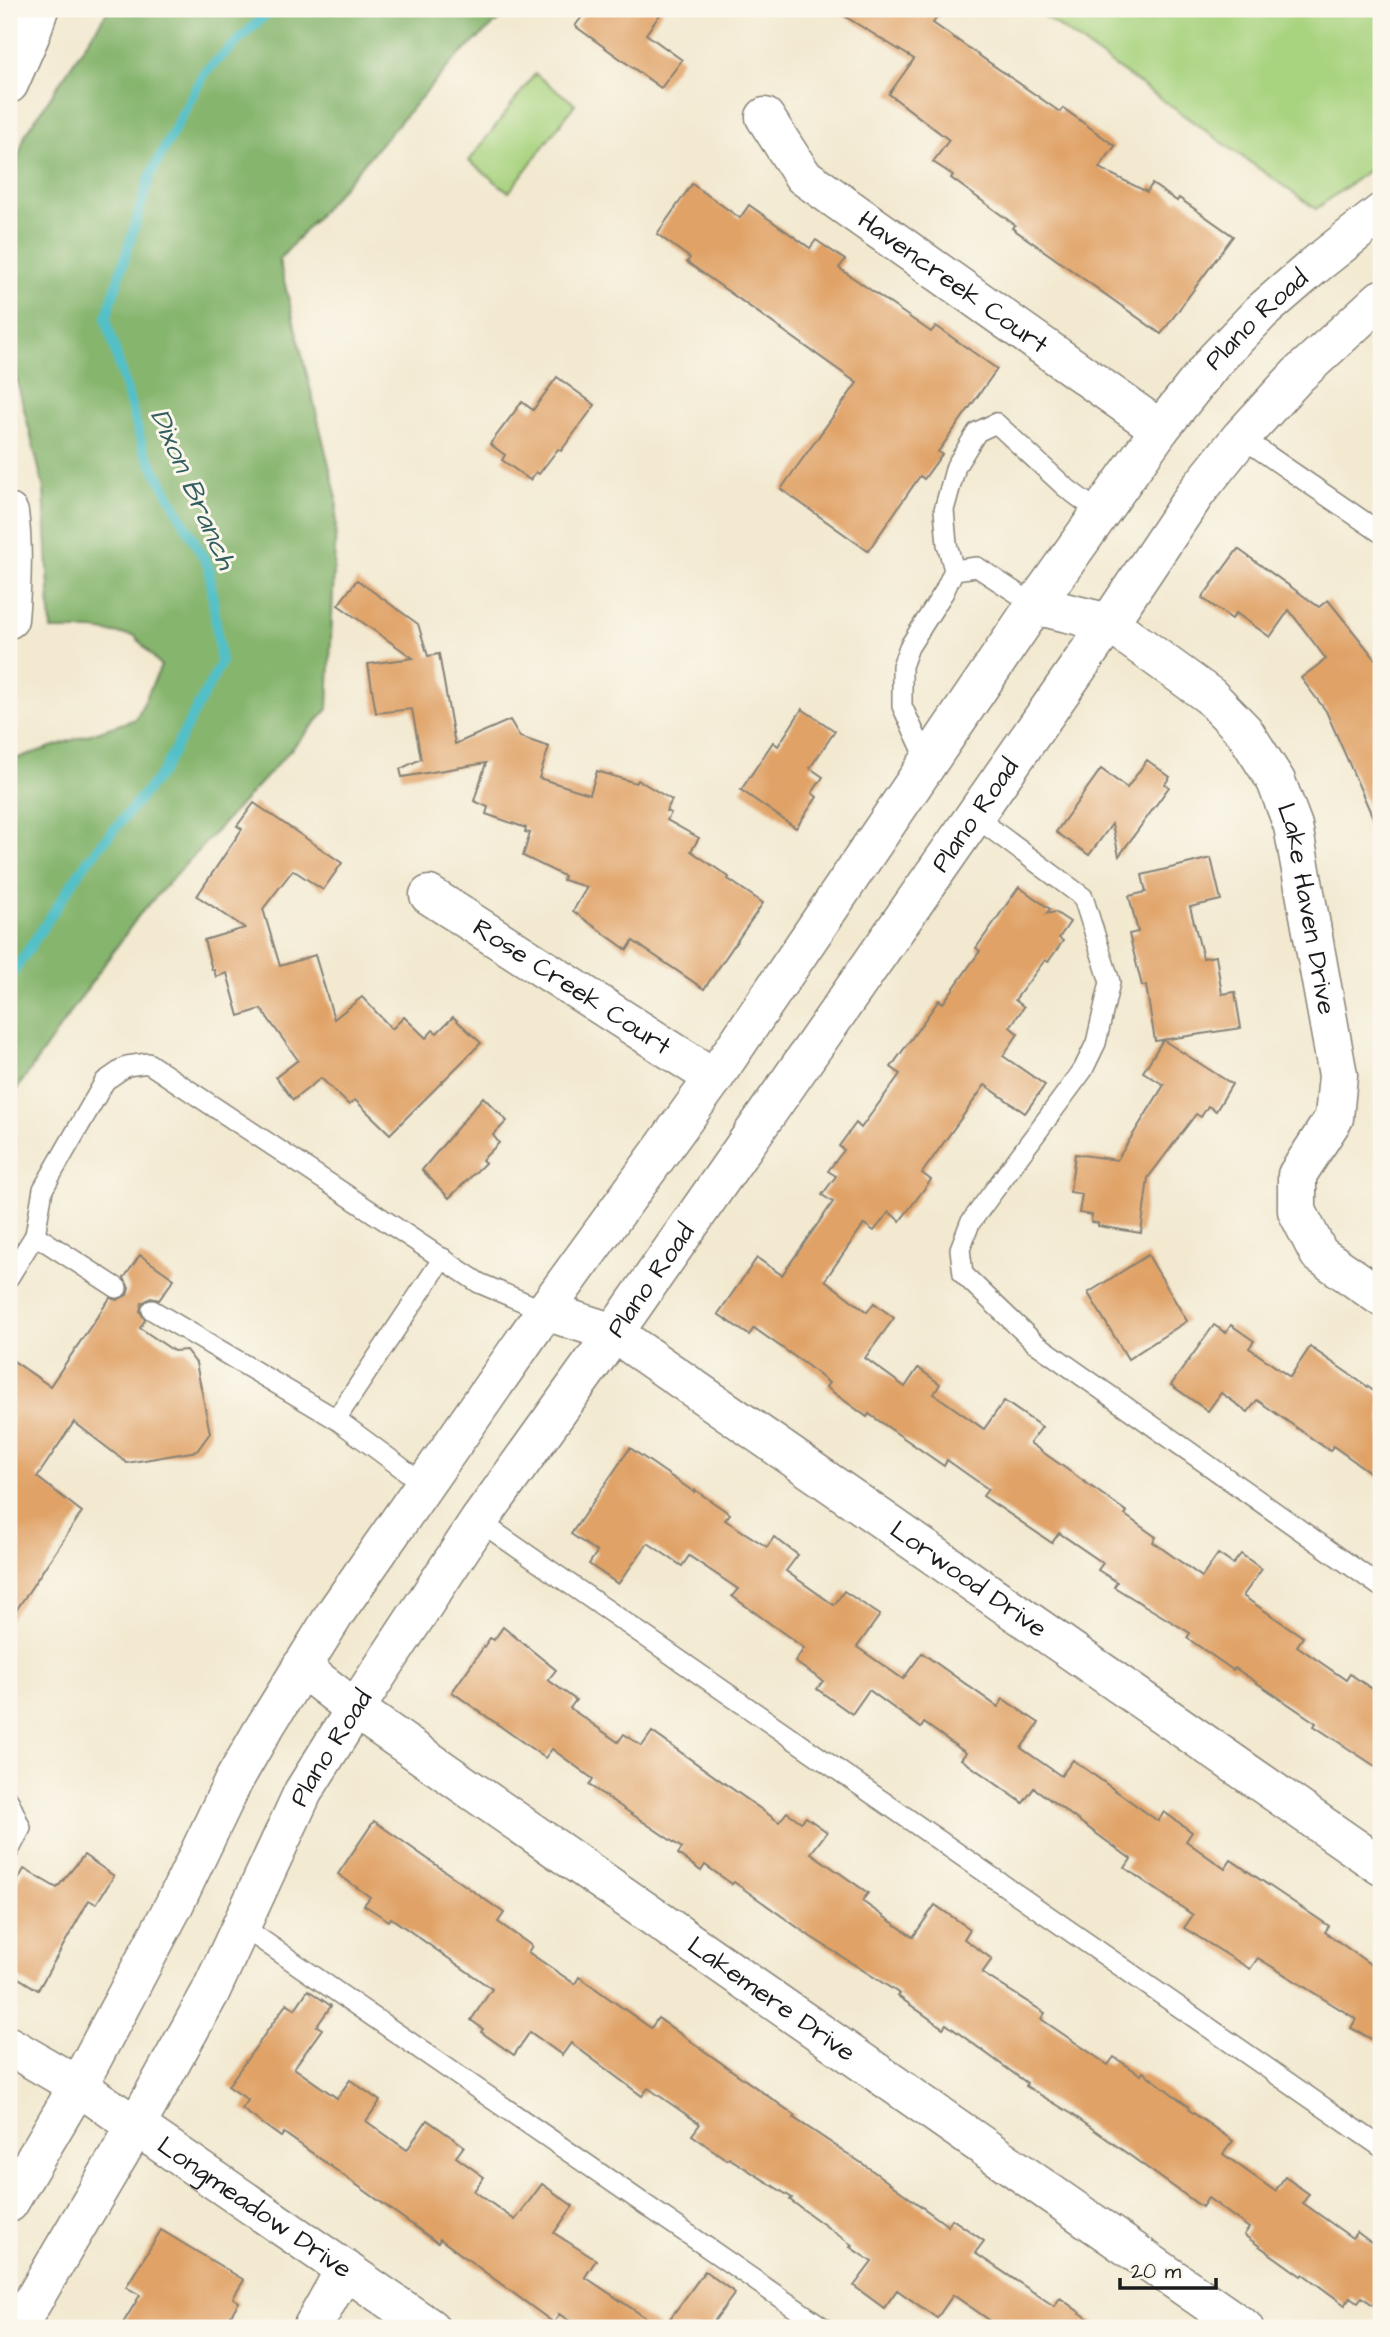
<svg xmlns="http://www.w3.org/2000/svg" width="1390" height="2337" font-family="'Architects Daughter',sans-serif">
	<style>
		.green { fill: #a8d37f; stroke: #62784e; stroke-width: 2 }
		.forest { fill: #86b56e; stroke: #516845; stroke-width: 2 }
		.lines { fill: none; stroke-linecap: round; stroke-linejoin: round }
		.stream { stroke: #52c0c7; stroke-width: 10 }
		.building { fill: #e0a266 }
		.service-casing { stroke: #878276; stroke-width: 22 }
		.minor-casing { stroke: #878276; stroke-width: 41 }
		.secondary-casing { stroke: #878276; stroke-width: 41 }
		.service { stroke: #fff; stroke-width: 19 }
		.minor { stroke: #fff; stroke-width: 38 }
		.secondary { stroke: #fff; stroke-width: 38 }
		.labels { text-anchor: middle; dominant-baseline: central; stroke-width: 6; stroke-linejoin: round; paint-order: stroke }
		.street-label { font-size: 26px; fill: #1c1c1c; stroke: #fbf7ec }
		.water-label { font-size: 28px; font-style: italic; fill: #325e60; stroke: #fbf7ec }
	</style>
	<rect width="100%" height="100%" fill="#fbf7ec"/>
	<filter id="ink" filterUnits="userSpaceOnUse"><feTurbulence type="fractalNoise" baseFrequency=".0143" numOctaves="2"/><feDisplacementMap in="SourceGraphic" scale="14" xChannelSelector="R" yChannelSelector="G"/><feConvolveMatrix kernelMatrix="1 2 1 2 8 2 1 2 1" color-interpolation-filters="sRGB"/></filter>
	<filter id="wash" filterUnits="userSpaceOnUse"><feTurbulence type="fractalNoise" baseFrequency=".00686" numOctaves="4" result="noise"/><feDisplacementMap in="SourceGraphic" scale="28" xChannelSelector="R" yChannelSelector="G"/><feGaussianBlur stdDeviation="1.57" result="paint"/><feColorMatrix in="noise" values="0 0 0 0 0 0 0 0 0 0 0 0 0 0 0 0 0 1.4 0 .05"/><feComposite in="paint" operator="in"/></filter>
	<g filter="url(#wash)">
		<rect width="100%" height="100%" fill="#f2e9d0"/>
		<g class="green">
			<polygon points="1034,9 1381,9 1381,161 1316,209"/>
			<polygon points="535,74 575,104 509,192 469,161"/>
		</g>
		<polygon class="forest" points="109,9 511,9 453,61 279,260 337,498 328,709 139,915 9,1100 9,761 136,719 161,666 135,636 93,630 51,630 44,489 9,349 9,188 25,135"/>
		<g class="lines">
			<polyline class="stream" points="9,979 85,864 163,771 221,663 209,568 143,448 106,319 150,176 204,73 264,16 278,9"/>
		</g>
		<g id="blocks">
			<g class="building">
				<polygon points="588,9 664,9 646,34 682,60 661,88 575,26"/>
				<polygon points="833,9 943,9 933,23 1060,112 1063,108 1115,146 1099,168 1147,192 1152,184 1177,201 1179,198 1233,236 1161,334 1012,228 1015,225 951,178 953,175 933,162 949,140 889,94 914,59"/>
				<polygon points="692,184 740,218 749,205 810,248 816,240 845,260 839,268 931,332 936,326 997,369 938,452 942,454 924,479 920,476 868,551 781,489 857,383 687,262 690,258 657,234"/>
				<polygon points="557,377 595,405 561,451 558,449 539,474 536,472 530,480 502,460 505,455 490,444 522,402 533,410"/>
				<polygon points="1238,549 1319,607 1328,600 1381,666 1381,836 1326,711 1301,678 1326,659 1289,610 1270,637 1236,613 1232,619 1202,598"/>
				<polygon points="357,580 418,624 428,656 439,654 455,744 510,720 520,737 549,747 539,778 590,794 597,771 636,783 638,780 672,800 666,811 671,813 667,820 699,838 691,851 729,877 728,879 763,903 704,989 633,941 627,950 573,911 587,887 563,880 564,876 523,856 530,833 525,832 526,828 486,814 488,807 474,801 486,763 402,777 400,769 421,759 412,709 376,713 368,664 413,658 338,605"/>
				<polygon points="802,709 835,731 810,768 823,777 812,793 817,797 796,828 741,790 773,742 778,746"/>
				<polygon points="1147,760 1170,777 1165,784 1169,787 1119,856 1112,824 1089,855 1056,832 1101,769 1127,788"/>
				<polygon points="254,803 342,863 323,890 293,870 263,909 280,966 315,955 334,1019 362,997 392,1029 404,1017 426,1038 433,1030 437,1033 453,1017 481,1043 390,1134 355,1100 349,1105 321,1078 293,1100 276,1077 298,1060 261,1009 239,1016 227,973 216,977 214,970 212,970 204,940 245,928 197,896 242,829 237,826"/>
				<polygon points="1211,858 1221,900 1190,907 1203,958 1216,956 1222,994 1235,992 1241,1028 1155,1041 1146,986 1142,986 1129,934 1138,932 1129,896 1146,892 1142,875"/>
				<polygon points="1019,887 1050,909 1046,914 1055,912 1070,922 1059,938 1063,941 1048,962 1045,960 1015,1000 1024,1007 1010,1027 1018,1034 1003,1056 1045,1085 1025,1113 985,1085 922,1173 931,1180 900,1221 889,1212 874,1231 864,1224 825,1280 867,1312 874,1303 894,1318 865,1358 905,1387 918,1368 940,1384 934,1394 984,1429 1004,1401 1042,1427 1030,1443 1127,1512 1125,1515 1156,1537 1153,1542 1202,1577 1218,1554 1233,1564 1241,1554 1262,1569 1243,1596 1303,1637 1297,1646 1346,1680 1350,1674 1381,1695 1381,1770 1314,1726 1316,1723 1235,1668 1233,1670 1187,1638 1190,1633 1114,1587 1117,1582 1098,1570 1103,1563 1059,1533 1052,1543 983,1496 988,1489 947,1460 944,1466 869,1414 867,1417 826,1387 829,1383 808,1366 754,1328 749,1335 718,1314 757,1258 782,1275 833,1202 822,1195 836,1176 828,1171 844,1150 839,1146 856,1123 861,1128 900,1074 891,1067 939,1000 943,1003 980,951 976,948"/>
				<polygon points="1163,1040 1232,1084 1216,1111 1208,1106 1201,1117 1196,1114 1148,1178 1141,1233 1098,1226 1098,1223 1091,1222 1092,1215 1079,1213 1082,1194 1070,1192 1075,1154 1117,1160 1164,1085 1143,1072"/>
				<polygon points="483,1097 507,1121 493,1135 499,1143 482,1160 485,1163 449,1198 422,1170"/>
				<polygon points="140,1255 174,1279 159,1300 151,1298 142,1303 140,1311 145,1320 140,1328 174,1351 186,1350 196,1363 210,1433 197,1451 127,1463 74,1422 37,1477 82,1512 9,1621 9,1358 50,1386 110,1298 117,1300 127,1295 129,1288 124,1278"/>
				<polygon points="1148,1255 1187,1321 1128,1359 1088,1293"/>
				<polygon points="1214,1325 1226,1333 1231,1325 1254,1341 1249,1348 1290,1377 1310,1347 1381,1396 1381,1480 1333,1446 1330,1451 1257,1400 1248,1412 1221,1393 1208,1411 1171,1385"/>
				<polygon points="630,1448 694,1492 695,1490 730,1514 725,1520 767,1547 774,1537 798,1555 786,1571 834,1605 844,1591 880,1615 857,1647 903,1679 922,1653 998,1707 1003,1699 1039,1723 1021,1748 1061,1776 1073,1760 1158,1821 1164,1812 1192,1832 1186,1841 1225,1869 1231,1860 1329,1926 1325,1932 1381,1972 1381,2044 1351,2028 1356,2019 1258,1958 1250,1969 1184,1928 1193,1915 1125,1868 1131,1859 1034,1788 1023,1803 961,1759 966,1753 924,1723 921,1728 869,1690 852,1714 817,1689 823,1681 795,1662 804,1648 732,1596 738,1589 689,1556 682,1566 648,1543 618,1584 589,1564 597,1552 571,1534"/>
				<polygon points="503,1627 556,1670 548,1680 576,1700 570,1708 618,1742 624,1734 642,1746 652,1732 779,1822 787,1812 801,1822 806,1817 827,1832 811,1853 868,1893 862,1901 913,1937 935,1905 970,1929 964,1939 992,1959 982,1973 1045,2013 1041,2019 1108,2065 1114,2057 1141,2075 1143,2072 1188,2106 1189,2110 1233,2141 1223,2154 1275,2191 1285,2177 1309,2194 1303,2203 1352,2238 1357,2232 1381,2250 1381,2311 1362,2297 1358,2302 1351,2297 1345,2305 1303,2274 1301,2276 1244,2235 1249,2228 1208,2198 1202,2207 1072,2114 1026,2086 1027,2083 946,2024 943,2028 898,1996 900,1994 811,1937 734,1882 732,1884 705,1865 701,1871 678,1854 682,1848 589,1785 593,1779 552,1749 545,1758 452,1692 490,1638 494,1640"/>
				<polygon points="374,1821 504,1913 498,1922 532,1946 528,1952 575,1984 579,1977 651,2028 658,2018 796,2116 794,2118 866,2166 948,2226 952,2219 984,2241 975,2253 1054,2306 1060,2298 1101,2328 1001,2328 953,2295 937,2318 897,2290 884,2308 854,2286 872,2262 850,2247 852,2245 790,2200 792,2198 729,2158 727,2160 692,2135 700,2124 648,2088 642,2096 571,2043 562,2055 530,2032 514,2055 481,2032 483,2029 471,2020 492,1989 391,1918 389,1921 364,1905 370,1897 338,1874"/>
				<polygon points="84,1855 114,1876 96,1904 89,1900 38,1990 9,1972 9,1896 24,1869 57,1888"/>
				<polygon points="308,1990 331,2006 317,2026 322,2029 294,2068 337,2098 350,2080 380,2101 366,2121 407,2150 427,2120 464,2146 456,2157 484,2177 474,2191 515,2220 542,2184 573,2206 554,2233 596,2260 585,2277 661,2328 580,2328 559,2314 554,2323 440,2239 438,2243 284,2133 281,2137 242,2109 248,2100 228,2086 287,2003 295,2009"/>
				<polygon points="161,2230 244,2280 233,2298 239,2302 223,2328 120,2328 140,2295 126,2287"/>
				<polygon points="705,2271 735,2293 709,2328 663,2328"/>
			</g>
		</g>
	</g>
	<g filter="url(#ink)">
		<use href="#blocks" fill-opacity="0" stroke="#878276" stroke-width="2"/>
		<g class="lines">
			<defs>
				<g id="service">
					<polyline points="1241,437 1381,533"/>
					<polyline points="954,570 977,567 1035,605"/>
					<polyline points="928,762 902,706 902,666 909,647 944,592 954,570 947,544 944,510 956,466 977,432 996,423 1065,487 1100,513"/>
					<polyline points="974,816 1083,897 1110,982 1096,1043 1083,1070 970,1223 960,1249 963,1274 1034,1342 1381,1587"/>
					<polyline points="9,1277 35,1235"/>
					<polyline points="117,1288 35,1235 43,1189 105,1081 127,1066 148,1063 479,1283 545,1311"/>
					<polyline points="152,1310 336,1419 425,1485"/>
					<polyline points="336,1419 443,1258"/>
					<polyline points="479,1521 1381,2147"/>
					<polyline points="9,1801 21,1828 9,1851"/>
					<polyline points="240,1925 824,2328"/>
				</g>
				<g id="minor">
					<polyline points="9,84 30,36 39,9"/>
					<path id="s1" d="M765,117L803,176L1160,429"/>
					<path d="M9,513C14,548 12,584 9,619"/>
					<path id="s2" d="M1035,605L1109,623L1210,696L1244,731L1276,781L1293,826L1338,1075L1334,1118L1297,1175V1211L1319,1254L1381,1297"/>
					<path id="s3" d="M429,895L714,1078"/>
					<path id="s4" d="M545,1311L614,1333L1381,1866"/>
					<path id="s5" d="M301,1667L355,1709L1244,2328"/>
					<path id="s6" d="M9,2046L78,2086L430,2328"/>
					<polyline points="312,2328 345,2269"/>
				</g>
				<g id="secondary">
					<path id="s7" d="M9,2203L78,2086L175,1903L234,1780L261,1733L336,1612L545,1311L714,1078L1035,605L1160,429L1215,360L1261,312L1314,266L1381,213"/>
					<path id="s8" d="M17,2328L136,2126L210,1993L303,1792L355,1709L479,1521L614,1333L1109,623L1196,493L1241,437L1298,375L1381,299"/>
				</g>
			</defs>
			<use href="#service" class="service-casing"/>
			<use href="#minor" class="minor-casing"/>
			<use href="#secondary" class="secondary-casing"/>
			<use href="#service" class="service"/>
			<use href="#minor" class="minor"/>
			<use href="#secondary" class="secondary"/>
		</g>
	</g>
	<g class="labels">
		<g class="street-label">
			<text stroke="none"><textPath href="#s1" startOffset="254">Havencreek Court</textPath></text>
			<text stroke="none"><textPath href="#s7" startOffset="2264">Plano Road</textPath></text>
			<text stroke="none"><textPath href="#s8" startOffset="1794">Plano Road</textPath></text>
			<text stroke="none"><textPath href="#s2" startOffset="441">Lake Haven Drive</textPath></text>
			<text stroke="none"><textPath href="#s3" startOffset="170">Rose Creek Court</textPath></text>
			<text stroke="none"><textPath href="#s8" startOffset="1227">Plano Road</textPath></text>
			<text stroke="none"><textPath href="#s4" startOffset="504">Lorwood Drive</textPath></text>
			<text stroke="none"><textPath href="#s8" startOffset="660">Plano Road</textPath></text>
			<text stroke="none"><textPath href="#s5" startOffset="576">Lakemere Drive</textPath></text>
			<text stroke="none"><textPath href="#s6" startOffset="294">Longmeadow Drive</textPath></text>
		</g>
		<g class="water-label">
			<text transform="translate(193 489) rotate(66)">Dixon Branch</text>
		</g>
	</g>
	<rect width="1390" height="2337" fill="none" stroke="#fbf7ec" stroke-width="35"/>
	<path d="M1120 2278v10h96v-10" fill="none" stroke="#1c1c1c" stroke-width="3.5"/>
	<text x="1131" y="2278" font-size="21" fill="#1c1c1c" stroke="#fbf7ec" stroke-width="5" paint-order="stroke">20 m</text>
</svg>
